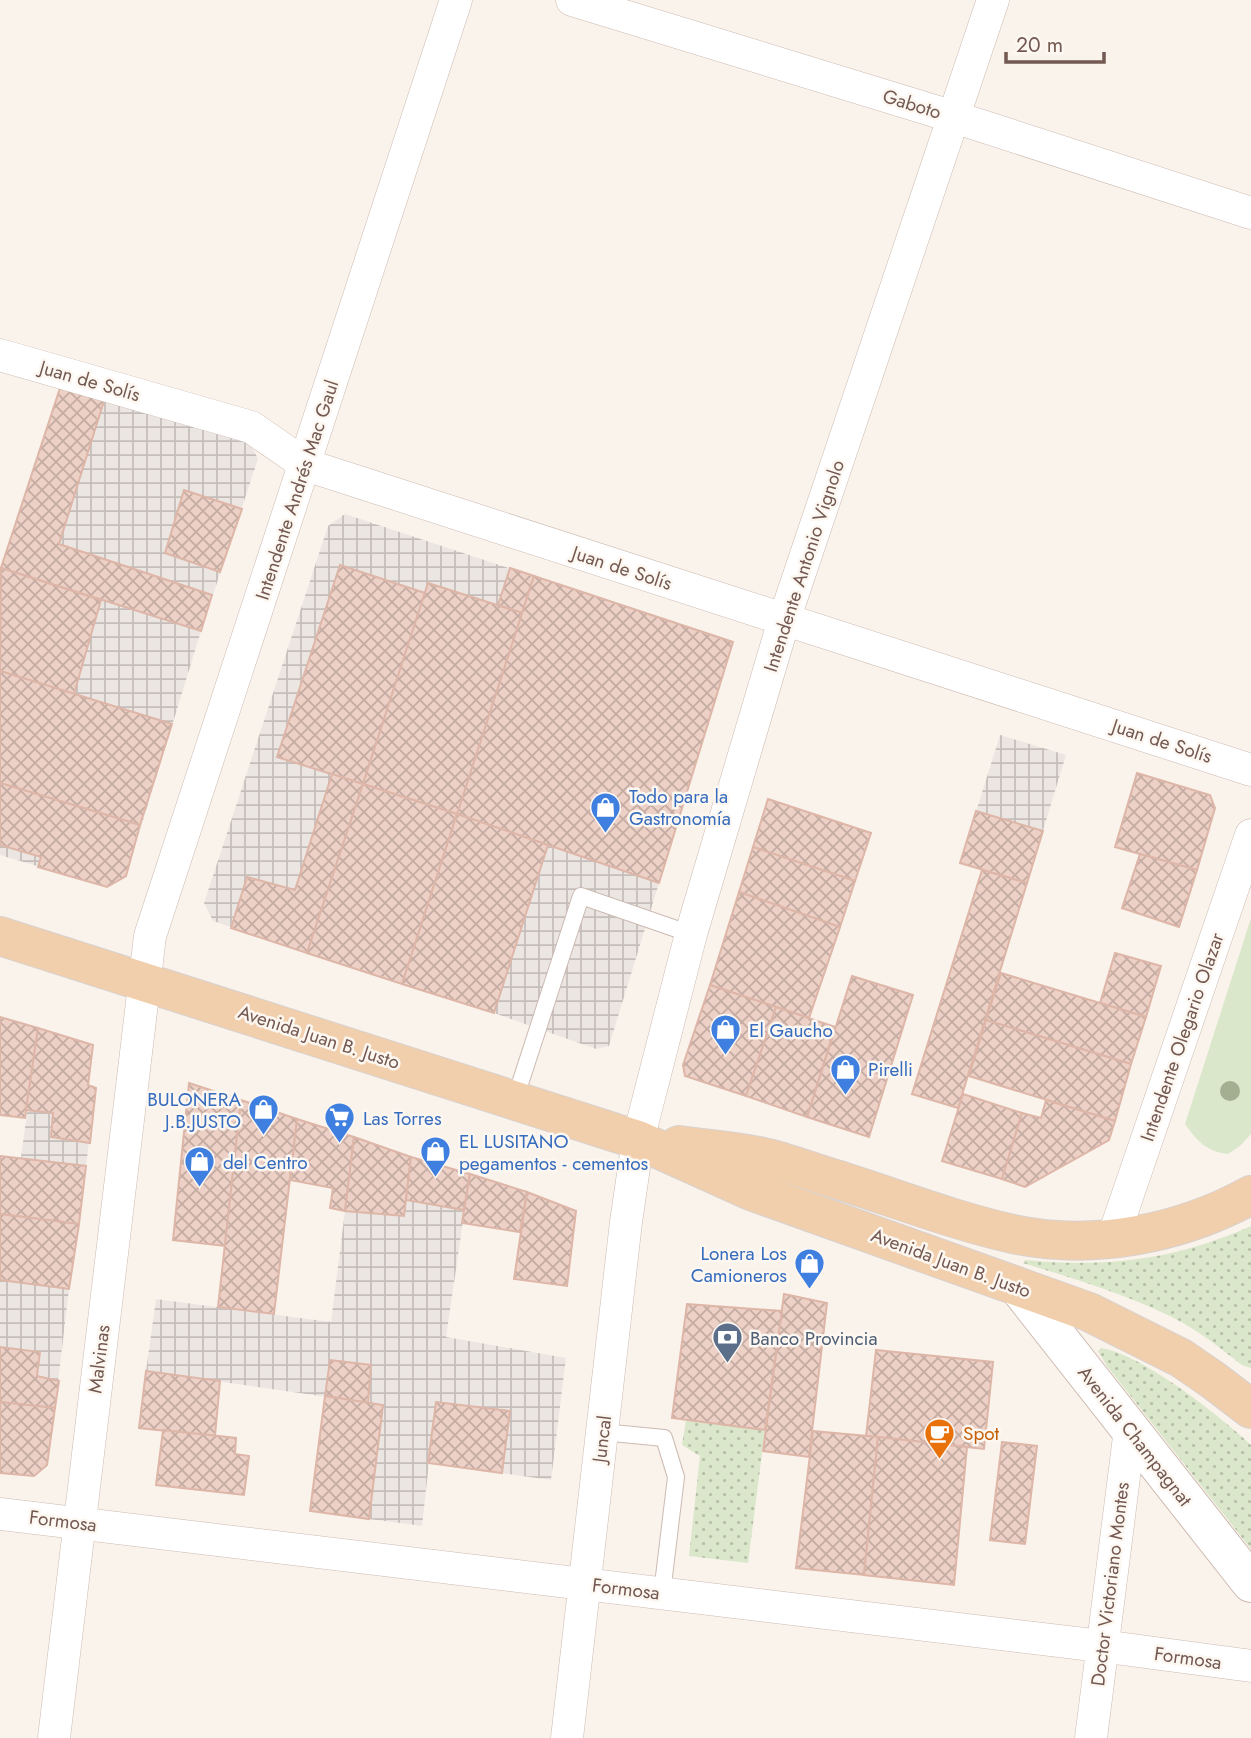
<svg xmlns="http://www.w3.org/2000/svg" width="1251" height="1738" font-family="Jost,sans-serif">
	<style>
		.industrial { fill: url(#industrial-grid) }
		.grass { fill: url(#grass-dots) }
		.park { fill: #dae7cb }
		.building { fill: url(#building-cross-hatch); stroke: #deb6a8; stroke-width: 2 }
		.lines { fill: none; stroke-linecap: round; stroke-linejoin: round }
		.lane-casing { stroke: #ccbab2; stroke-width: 18 }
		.street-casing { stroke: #ccbab2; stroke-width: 33 }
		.secondary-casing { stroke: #cebab0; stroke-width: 40 }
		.primary-casing { stroke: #d8d1ce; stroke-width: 40 }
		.lane { stroke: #fff; stroke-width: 16 }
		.street { stroke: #fff; stroke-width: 32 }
		.secondary { stroke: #fff; stroke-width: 38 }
		.primary { stroke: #f1cfac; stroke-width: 38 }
		.tree { fill: #a4af92 }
		.labels { text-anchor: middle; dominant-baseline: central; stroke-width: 5; stroke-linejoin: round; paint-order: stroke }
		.street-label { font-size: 19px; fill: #735951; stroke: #fdf7f1 }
		.shop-label { font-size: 19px; fill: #366cbe; stroke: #fdf7f1; text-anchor: start }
		.service-label { font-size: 19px; fill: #4e5e75; stroke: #fdf7f1; text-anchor: start }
		.food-label { font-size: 19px; fill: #c56008; stroke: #fdf7f1; text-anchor: start }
	</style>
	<defs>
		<pattern id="industrial-grid" width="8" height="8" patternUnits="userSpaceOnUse" patternTransform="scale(1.75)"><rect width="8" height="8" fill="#ece6e3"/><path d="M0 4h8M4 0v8" fill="none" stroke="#c4bdba"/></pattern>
		<pattern id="grass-dots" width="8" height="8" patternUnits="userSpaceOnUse" patternTransform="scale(1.75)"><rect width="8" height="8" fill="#dae7cb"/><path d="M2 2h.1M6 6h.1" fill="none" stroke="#b5bea7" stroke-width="1.8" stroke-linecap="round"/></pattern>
		<pattern id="building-cross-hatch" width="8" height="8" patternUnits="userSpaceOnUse" patternTransform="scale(1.75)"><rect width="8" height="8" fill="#edd0c6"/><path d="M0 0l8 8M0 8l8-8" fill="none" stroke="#c4aca3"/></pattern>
	</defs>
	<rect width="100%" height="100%" fill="#faf3eb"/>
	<g class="industrial">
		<polygon points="61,385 249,440 258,459 201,631 126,876 107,887 0,855 0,573"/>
		<polygon points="345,514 733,642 609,1046 596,1049 494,1013 548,845 402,984 213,921 204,903 328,526"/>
		<polygon points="1000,735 1066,755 1027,883 960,863"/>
		<polygon points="38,1028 93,1045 89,1085 96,1088 86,1166 21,1158"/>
		<polygon points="411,1157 470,1174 446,1337 566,1358 551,1480 429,1463 422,1526 369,1519 383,1405 146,1371 156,1299 331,1322 345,1211 404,1216"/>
		<polygon points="0,1280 69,1289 55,1408 0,1402"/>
	</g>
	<g class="grass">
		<path d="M1251,1226V1368L1242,1365C1224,1351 1205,1336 1185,1324C1134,1296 1078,1280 1023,1263L1025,1260C1107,1268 1175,1260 1251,1226Z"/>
		<path d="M1101,1348C1142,1354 1221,1417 1251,1445V1549L1107,1366L1098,1351Z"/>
		<polygon points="686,1420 765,1430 748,1563 689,1556 700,1456 682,1445"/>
	</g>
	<path class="park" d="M1251,918V1134L1240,1146L1228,1154C1207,1152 1197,1141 1185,1124Z"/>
	<g class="building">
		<polygon points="61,385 105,398 59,544 212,595 201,631 1,568"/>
		<polygon points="184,490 242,509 220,572 165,553"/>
		<polygon points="340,565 425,593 363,784 277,757"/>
		<polygon points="1,568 101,600 74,694 0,671"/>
		<polygon points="510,568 534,576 522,613 498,605"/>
		<polygon points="534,576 733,642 659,883 457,814"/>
		<polygon points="428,583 522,613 457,814 363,784"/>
		<polygon points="0,671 172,724 140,825 0,783"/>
		<polygon points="1137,773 1210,795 1215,808 1197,870 1115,847"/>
		<polygon points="332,774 363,784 307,953 231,928 247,877 295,890"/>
		<polygon points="0,783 140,825 126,876 107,887 38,867 41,857 0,845"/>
		<polygon points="363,784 457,814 402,984 307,953"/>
		<polygon points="768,799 871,833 855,881 753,847"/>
		<polygon points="976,811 1043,831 1027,883 960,863"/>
		<polygon points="457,814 548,845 494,1013 402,984"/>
		<polygon points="753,847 855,881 840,927 739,892"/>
		<polygon points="1140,854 1197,870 1179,927 1122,908"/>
		<polygon points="982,870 1027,883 958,1108 912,1094"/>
		<polygon points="739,892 840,927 809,1018 710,985"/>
		<polygon points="1115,953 1161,966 1146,1017 1100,1003"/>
		<polygon points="1001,973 1146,1017 1131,1064 986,1020"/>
		<polygon points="852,976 913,995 869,1137 807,1117"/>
		<polygon points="710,985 776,1007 746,1096 685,1076 683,1065"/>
		<polygon points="776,1007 835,1027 807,1117 746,1096"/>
		<polygon points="0,1017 38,1028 25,1118 0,1115"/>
		<polygon points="986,1020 1131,1064 1115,1121 969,1076"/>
		<polygon points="38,1028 93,1045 88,1085 96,1088 90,1143 51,1137 53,1113 26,1110"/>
		<polygon points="189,1083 241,1100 225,1246 173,1240"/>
		<polygon points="963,1094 1022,1113 1002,1179 942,1161"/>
		<polygon points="241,1100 297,1119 274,1314 218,1307"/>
		<polygon points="1046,1100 1115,1121 1109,1140 1025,1187 1002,1179 1022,1113 1041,1118"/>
		<polygon points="297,1119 354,1137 345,1211 330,1208 333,1188 290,1180"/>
		<polygon points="354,1137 411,1157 404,1216 345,1211"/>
		<polygon points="0,1156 86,1166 79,1224 0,1214"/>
		<polygon points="411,1157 470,1174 464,1210 406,1200"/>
		<polygon points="470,1174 527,1192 520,1232 462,1223"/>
		<polygon points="527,1192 576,1211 567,1286 514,1279"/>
		<polygon points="0,1214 79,1224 69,1289 0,1280"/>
		<polygon points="784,1294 827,1303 809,1457 763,1451"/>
		<polygon points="687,1304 782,1311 765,1430 672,1418"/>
		<polygon points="0,1347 40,1352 37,1376 59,1381 55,1408 0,1402"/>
		<polygon points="876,1350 993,1362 984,1449 866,1436"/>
		<polygon points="330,1360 371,1365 368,1403 325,1396"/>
		<polygon points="146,1371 220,1381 215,1436 139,1428"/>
		<polygon points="325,1396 383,1405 369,1519 310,1511"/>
		<polygon points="0,1402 55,1408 47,1465 34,1476 0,1473"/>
		<polygon points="436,1402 510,1411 502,1473 428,1463"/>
		<polygon points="163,1430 236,1438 235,1454 249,1456 244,1495 156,1485"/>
		<polygon points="813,1431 878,1437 864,1575 796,1568"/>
		<polygon points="878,1437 967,1447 954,1585 864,1575"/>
		<polygon points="1002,1442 1037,1446 1025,1544 990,1540"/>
	</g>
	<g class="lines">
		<defs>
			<g id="lane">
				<polyline points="515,1099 581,896 691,934"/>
				<polyline points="602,1432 664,1438 676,1477 662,1593"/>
			</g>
			<g id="street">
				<polyline points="572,0 954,117 1251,213"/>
				<polyline points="0,355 251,427 306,465 1251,770"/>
				<polyline points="1113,1238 1251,835"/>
				<polyline points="0,1514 1101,1646 1251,1666"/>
				<polyline points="54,1738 150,936 456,0"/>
				<polyline points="567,1738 626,1222 638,1140 691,934 784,620 993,0"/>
				<polyline points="1091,1738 1130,1429"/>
			</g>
			<polyline id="secondary" points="1019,1288 1251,1583"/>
			<g id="primary">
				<polyline points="0,936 638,1140 751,1191 1089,1312 1181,1358 1213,1380 1251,1409"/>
				<path d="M679,1145C707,1149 736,1151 763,1157C787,1162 811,1172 835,1179C893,1197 954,1221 1013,1234C1093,1251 1180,1234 1251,1195"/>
			</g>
		</defs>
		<use href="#lane" class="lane-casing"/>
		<use href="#street" class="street-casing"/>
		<use href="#secondary" class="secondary-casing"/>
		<use href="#primary" class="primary-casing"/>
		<use href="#lane" class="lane"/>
		<use href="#street" class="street"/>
		<use href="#secondary" class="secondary"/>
		<use href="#primary" class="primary"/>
	</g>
	<circle class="tree" cx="1230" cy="1091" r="10"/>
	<defs>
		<symbol id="shop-pin" viewBox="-11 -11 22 30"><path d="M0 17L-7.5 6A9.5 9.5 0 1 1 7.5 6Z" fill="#3f7fe0" stroke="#fdf7f1"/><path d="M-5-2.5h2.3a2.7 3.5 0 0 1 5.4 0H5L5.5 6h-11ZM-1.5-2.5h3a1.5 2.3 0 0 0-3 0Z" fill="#fff"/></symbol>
		<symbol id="supermarket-pin" viewBox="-11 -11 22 30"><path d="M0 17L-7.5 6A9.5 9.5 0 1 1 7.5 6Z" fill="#3f7fe0" stroke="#fdf7f1"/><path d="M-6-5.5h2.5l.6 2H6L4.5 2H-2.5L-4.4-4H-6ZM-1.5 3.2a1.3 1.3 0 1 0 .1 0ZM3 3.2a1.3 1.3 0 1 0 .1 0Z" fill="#fff"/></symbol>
		<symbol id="bank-pin" viewBox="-11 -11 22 30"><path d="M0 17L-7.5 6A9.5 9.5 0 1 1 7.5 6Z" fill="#5c6f8a" stroke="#fdf7f1"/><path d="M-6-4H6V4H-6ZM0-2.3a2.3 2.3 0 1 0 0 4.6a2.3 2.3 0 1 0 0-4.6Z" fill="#fff"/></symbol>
		<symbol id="cafe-pin" viewBox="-11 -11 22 30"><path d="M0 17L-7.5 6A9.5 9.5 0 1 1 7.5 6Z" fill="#e8710a" stroke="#fdf7f1"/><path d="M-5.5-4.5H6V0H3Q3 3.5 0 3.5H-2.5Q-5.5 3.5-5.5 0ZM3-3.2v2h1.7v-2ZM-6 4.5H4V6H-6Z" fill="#fff"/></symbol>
	</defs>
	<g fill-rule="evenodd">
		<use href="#shop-pin" x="588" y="790" width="35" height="47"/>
		<use href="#shop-pin" x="708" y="1012" width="35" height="47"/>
		<use href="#shop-pin" x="828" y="1052" width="35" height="47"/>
		<use href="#shop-pin" x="246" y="1092" width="35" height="47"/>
		<use href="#supermarket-pin" x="322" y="1100" width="35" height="47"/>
		<use href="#shop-pin" x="418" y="1134" width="35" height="47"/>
		<use href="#shop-pin" x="182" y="1144" width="35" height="47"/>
		<use href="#shop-pin" x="792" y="1246" width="35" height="47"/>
		<use href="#bank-pin" x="710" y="1320" width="35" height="47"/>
		<use href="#cafe-pin" x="922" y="1416" width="35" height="47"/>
	</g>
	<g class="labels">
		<g class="street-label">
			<text transform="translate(912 104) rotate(17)">Gaboto</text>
			<text transform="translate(90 381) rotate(16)">Juan de Solís</text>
			<text transform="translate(297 490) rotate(-72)">Intendente Andrés Mac Gaul</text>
			<text transform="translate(804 566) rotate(-72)">Intendente Antonio Vignolo</text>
			<text transform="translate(622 568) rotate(18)">Juan de Solís</text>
			<text transform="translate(1162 741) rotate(18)">Juan de Solís</text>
			<text transform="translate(319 1037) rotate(18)">Avenida Juan B. Justo</text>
			<text transform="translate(1182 1037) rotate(-71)">Intendente Olegario Olazar</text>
			<text transform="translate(951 1263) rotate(20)">Avenida Juan B. Justo</text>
			<text transform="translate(99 1359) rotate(-83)">Malvinas</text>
			<text transform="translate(1135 1436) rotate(52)">Avenida Champagnat</text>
			<text transform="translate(602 1439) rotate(-83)">Juncal</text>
			<text transform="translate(63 1521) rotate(7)">Formosa</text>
			<text transform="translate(1110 1584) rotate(-83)">Doctor Victoriano Montes</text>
			<text transform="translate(626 1589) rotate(7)">Formosa</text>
			<text transform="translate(1188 1658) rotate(8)">Formosa</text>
		</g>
		<g class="shop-label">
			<text x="629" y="796">Todo para la<tspan x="629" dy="22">Gastronomía</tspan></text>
			<text x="749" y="1030">El Gaucho</text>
			<text x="868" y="1069">Pirelli</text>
			<text x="241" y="1099" text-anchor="end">BULONERA<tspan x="241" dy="22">J.B.JUSTO</tspan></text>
			<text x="363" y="1118">Las Torres</text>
			<text x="459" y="1141">EL LUSITANO<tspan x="459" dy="22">pegamentos - cementos</tspan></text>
			<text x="223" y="1162">del Centro</text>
			<text x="787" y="1253" text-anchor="end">Lonera Los<tspan x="787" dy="22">Camioneros</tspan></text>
		</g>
		<g class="service-label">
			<text x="750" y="1338">Banco Provincia</text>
		</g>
		<g class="food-label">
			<text x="963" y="1433">Spot</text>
		</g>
	</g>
	<path d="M1006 52v10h98v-10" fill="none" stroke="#735951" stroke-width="3.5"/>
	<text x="1016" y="52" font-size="21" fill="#735951" stroke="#fdf7f1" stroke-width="5" paint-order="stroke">20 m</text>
</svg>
